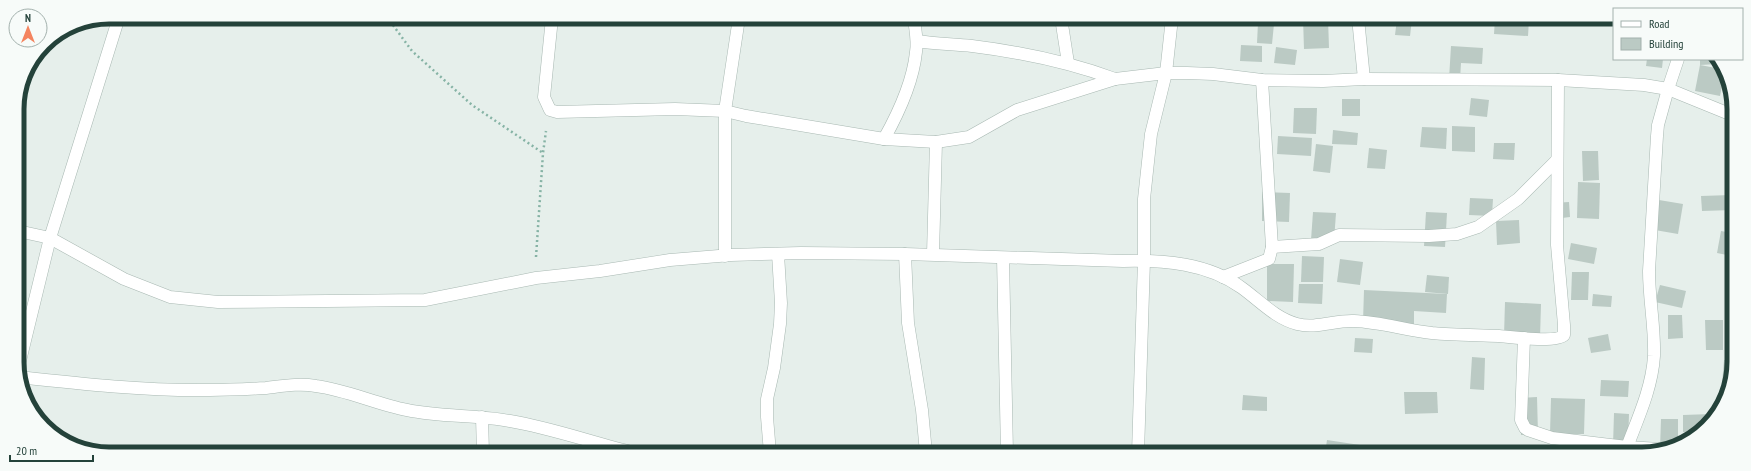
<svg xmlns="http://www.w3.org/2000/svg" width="1751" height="471" font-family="'PT Sans Narrow',sans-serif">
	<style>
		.building { fill: #bbcac4 }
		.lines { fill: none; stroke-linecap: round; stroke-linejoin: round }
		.minor-casing { stroke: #a8b8b2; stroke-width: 13 }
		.path { stroke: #86b3a5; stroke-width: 2.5; stroke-dasharray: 2 3; stroke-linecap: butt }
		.minor { stroke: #fff; stroke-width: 12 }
		.rim { fill: none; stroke: #24423a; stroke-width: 5 }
	</style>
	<rect width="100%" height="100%" fill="#e6efeb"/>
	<g class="building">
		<polygon points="1303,18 1328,18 1329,48 1304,49"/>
		<polygon points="1397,19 1412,19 1410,36 1395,35"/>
		<polygon points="1427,19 1446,19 1446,24 1427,23"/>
		<polygon points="1495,19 1529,19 1528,36 1494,34"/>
		<polygon points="1258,23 1274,24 1272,44 1257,43"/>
		<polygon points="1241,45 1262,46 1262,62 1240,61"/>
		<polygon points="1451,46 1483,48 1482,64 1461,63 1460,80 1449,79"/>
		<polygon points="1276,47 1297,50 1295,65 1274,63"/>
		<polygon points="1647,59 1663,59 1662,68 1646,66"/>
		<polygon points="1700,59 1715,59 1718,64 1700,65"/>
		<polygon points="1700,65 1721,69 1724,76 1720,96 1695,91"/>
		<polygon points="1471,98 1489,100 1487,117 1469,115"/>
		<rect x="1342" y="99" width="18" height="17"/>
		<polygon points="1294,108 1317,108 1316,134 1293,133"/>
		<polygon points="1452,126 1475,127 1475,152 1452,151"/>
		<polygon points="1422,127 1447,128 1446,149 1420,147"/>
		<polygon points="1333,130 1358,133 1357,145 1332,144"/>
		<polygon points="1278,136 1312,138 1311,156 1277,154"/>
		<polygon points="1494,143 1515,143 1514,160 1493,159"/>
		<polygon points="1316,144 1333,146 1330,173 1313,171"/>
		<polygon points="1369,148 1387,150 1385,169 1367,168"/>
		<polygon points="1582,151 1598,151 1599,180 1583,181"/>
		<polygon points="1578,182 1600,183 1599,219 1577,218"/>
		<polygon points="1262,192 1290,193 1289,222 1262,221"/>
		<polygon points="1731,195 1732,210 1702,211 1701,196"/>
		<polygon points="1470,198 1493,199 1492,216 1469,215"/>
		<polygon points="1653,199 1683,204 1678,234 1649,229"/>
		<polygon points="1569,202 1570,217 1554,219 1552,203"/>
		<polygon points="1313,212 1336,213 1334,241 1311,240"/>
		<polygon points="1426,212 1447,213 1445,247 1424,246"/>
		<polygon points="1519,220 1520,243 1497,245 1496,221"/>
		<polygon points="1721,231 1732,233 1732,256 1717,253"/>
		<polygon points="1571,243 1597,248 1594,264 1568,259"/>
		<polygon points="1302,256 1324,257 1323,282 1301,282"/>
		<polygon points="1340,259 1363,262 1360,285 1337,282"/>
		<polygon points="1267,264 1294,264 1293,302 1267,301"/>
		<polygon points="1572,272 1589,272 1588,300 1571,300"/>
		<polygon points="1427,275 1449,277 1448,294 1425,292"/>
		<polygon points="1299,284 1323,284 1322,304 1298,303"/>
		<polygon points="1660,285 1686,291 1682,308 1655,302"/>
		<polygon points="1364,290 1447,294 1446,313 1414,311 1414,324 1363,322"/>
		<polygon points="1593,294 1612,296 1611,307 1592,306"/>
		<polygon points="1505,302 1541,304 1540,338 1504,336"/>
		<polygon points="1668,315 1682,315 1683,338 1668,339"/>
		<polygon points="1705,320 1723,320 1723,350 1706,350"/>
		<polygon points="1608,334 1611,350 1591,353 1588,338"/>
		<polygon points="1729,336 1732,336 1732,354 1728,354"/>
		<polygon points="1355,338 1373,339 1372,353 1354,352"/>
		<polygon points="1472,357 1485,358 1484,390 1470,389"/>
		<polygon points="1724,360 1732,361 1732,380 1730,385 1722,384"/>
		<polygon points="1601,380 1629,381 1628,397 1600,396"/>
		<polygon points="1404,392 1437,392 1438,413 1405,414"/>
		<polygon points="1243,395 1267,397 1267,411 1242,410"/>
		<polygon points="1537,397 1538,434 1521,435 1520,398"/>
		<polygon points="1551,398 1585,399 1584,434 1550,434"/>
		<polygon points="1614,413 1629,414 1628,445 1613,445"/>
		<polygon points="1711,414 1711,417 1703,431 1683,432 1683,415"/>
		<polygon points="1661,419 1678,419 1678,441 1660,449"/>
		<polygon points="1327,440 1360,445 1359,454 1325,453"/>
	</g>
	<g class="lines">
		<defs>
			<g id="minor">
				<polyline points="552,18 544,97 550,110 557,112 675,109 725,111 746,116 884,139 936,142 969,137 1017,110 1115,79 1166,73 1187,73 1213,74 1262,80 1323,81 1364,79 1558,80 1644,85 1668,89 1732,115"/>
				<polyline points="1061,18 1068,63"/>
				<polyline points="1358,18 1364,79"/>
				<path d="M917,41C935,44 953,44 972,46C1020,52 1069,62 1115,79"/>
				<path d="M884,139C898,114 913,82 916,52C918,41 915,29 914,18"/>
				<path d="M18,231L50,238L124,279L170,297L218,302L425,300L536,278L600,271L670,260L731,255L801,253L905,254L1123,261C1164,260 1208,263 1242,288C1260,301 1275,318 1297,324C1316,329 1335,320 1354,321C1380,322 1406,330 1432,333C1454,335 1477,335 1499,336C1510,337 1557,343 1564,335V325L1557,245L1558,80"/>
				<polyline points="1272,247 1319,244 1339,235 1429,236 1457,234 1478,227 1518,199 1557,160"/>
				<polyline points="905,254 908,323 922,410 926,453"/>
				<polyline points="933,254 936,142"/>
				<polyline points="725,256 725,111 739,18"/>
				<polyline points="1003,258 1007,453"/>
				<polyline points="1223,277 1269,259 1272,247 1262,80"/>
				<polyline points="1524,338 1521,420 1525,428 1528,430 1552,438 1627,447 1660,449"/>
				<polyline points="19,365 50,238 119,17"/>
				<path d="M19,377C82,384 146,391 210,390C228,390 248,389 266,388C283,386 299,383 316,386C347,390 376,404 407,410C441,417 476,415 510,421C552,428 593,443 635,453"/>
				<polyline points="482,417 483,453"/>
				<path d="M1627,447C1638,418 1652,388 1654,356C1655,327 1649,300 1649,271L1657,136L1658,125L1668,89L1678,59"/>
				<polyline points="770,453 767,417 767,399 774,368 780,324 781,303 778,254"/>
				<polyline points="1138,453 1144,260 1144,199 1151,134 1166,73 1172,18"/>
			</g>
		</defs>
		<use href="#minor" class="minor-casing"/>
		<g class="path">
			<polyline points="387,17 412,51 472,105 543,153"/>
			<polyline points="536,257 543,153 546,131"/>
		</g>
		<use href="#minor" class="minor"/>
	</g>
	<path d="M0 0H1751V471H0ZM109 24H1642A85 85 0 0 1 1727 109V362A85 85 0 0 1 1642 447H109A85 85 0 0 1 24 362V109A85 85 0 0 1 109 24Z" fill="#f7fbf9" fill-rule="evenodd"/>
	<path class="rim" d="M109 24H1642A85 85 0 0 1 1727 109V362A85 85 0 0 1 1642 447H109A85 85 0 0 1 24 362V109A85 85 0 0 1 109 24Z"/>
	<rect x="1613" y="8" width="130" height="52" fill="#f7fbf9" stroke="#a3b1ad"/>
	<rect x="1621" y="21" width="20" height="6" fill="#ffffff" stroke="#a3b1ad"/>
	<text x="1649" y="28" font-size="12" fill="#24423a">Road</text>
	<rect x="1621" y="38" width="20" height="12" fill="#bbcac4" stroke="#a3b1ad"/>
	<text x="1649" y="48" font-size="12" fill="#24423a">Building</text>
	<g transform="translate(28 28)"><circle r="19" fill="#f7fbf9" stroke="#a3b1ad"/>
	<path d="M0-3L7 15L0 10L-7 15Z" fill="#f4845f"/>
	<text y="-6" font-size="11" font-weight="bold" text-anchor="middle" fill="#24423a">N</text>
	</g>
	<path d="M10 455v6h83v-6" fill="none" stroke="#24423a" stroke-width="2"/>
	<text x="16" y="455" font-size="12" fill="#24423a" stroke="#f7fbf9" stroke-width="3" paint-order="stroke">20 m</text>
</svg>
